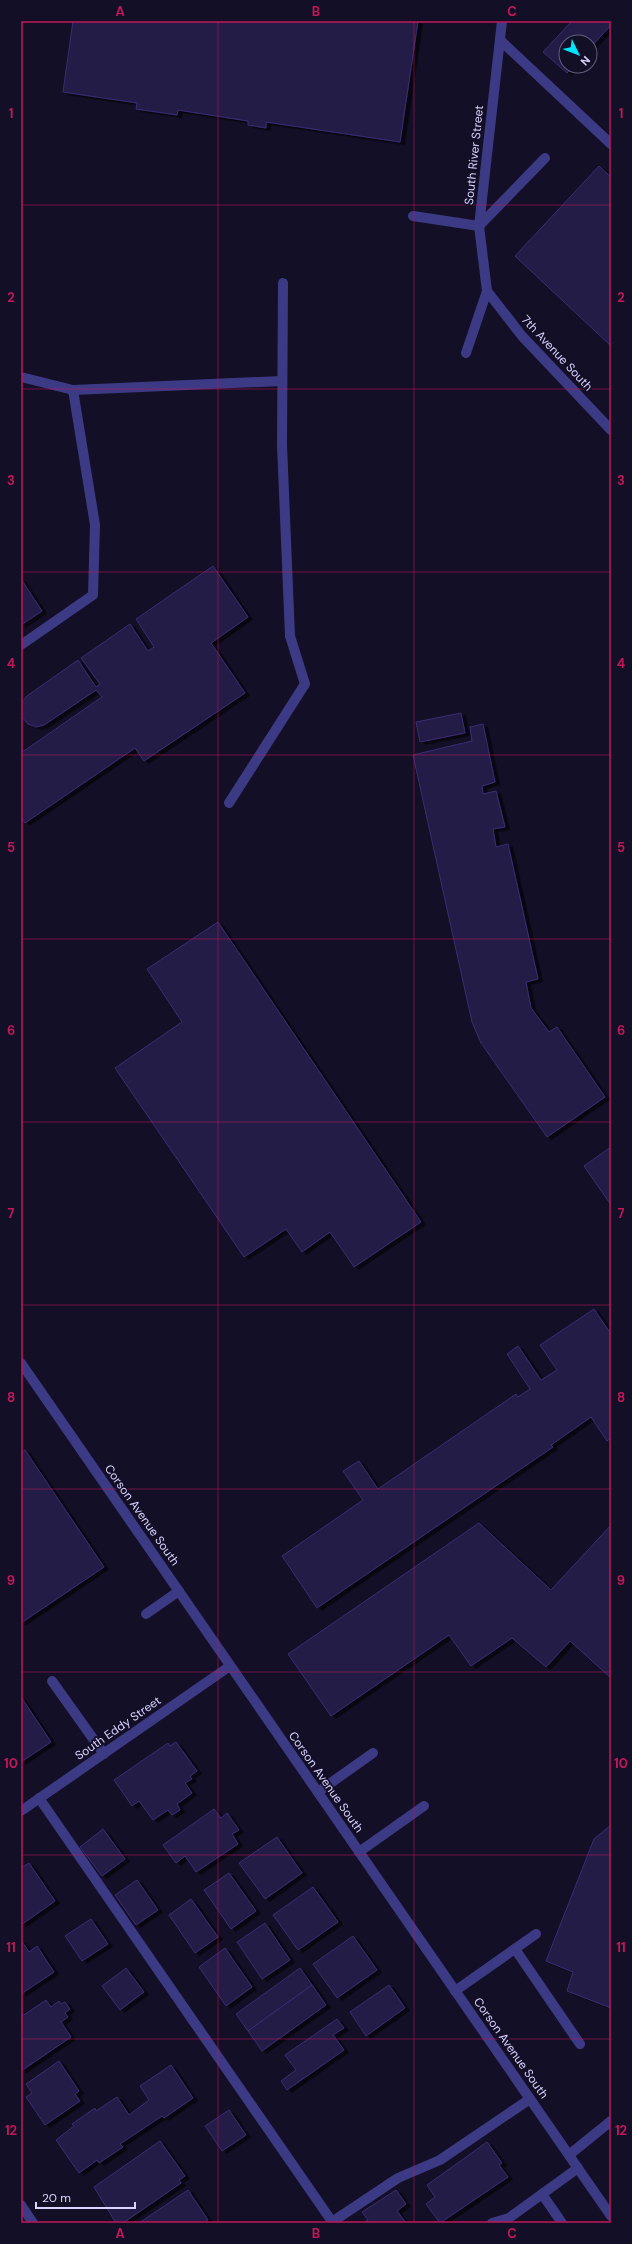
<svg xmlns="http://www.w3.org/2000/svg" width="632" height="2244" font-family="'DM Sans',sans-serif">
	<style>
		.building { fill: #241b47; stroke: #3b2d73; filter: url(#shadow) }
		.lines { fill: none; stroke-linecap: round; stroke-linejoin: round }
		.minor { stroke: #3d3a85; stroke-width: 10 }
		.grid { fill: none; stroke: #c2185b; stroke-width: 1; stroke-opacity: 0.55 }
		.labels { text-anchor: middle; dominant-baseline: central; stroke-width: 3.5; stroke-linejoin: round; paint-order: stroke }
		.street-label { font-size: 12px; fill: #d9d4ff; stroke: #130f26 }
		.neatline { fill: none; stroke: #c2185b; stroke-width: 1.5 }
		.grid-label { font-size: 13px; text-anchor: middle; font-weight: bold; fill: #c2185b }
	</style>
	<defs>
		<filter id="shadow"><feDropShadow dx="4.5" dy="2.5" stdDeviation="0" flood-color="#0009"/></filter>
	</defs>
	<rect width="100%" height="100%" fill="#130f26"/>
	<g class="building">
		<polygon points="73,21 418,21 400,142 266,122 266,128 248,125 248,121 178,110 177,115 136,109 137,103 63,92"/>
		<polygon points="572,21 611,21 611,25 590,48 590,42 566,42 566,66 573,66 567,73 543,52"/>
		<polygon points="599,166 611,177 611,346 515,256"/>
		<polygon points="213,566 248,617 211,643 245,693 144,761 135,748 25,823 21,818 21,753 102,697 96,690 44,725 36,727 28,724 21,716 21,704 27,696 78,660 96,687 100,684 81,658 130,624 148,651 154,647 136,619"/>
		<polygon points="21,579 42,611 21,625"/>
		<polygon points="461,713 465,733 420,742 416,722"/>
		<polygon points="483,724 495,782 482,786 483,794 496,791 505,827 493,829 496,847 508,844 538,979 526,982 531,1008 549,1032 557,1027 605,1097 547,1137 481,1043 472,1022 413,755 472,741 470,727"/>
		<polygon points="218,922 421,1222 354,1267 330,1232 302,1252 286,1229 244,1257 115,1068 182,1022 147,969"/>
		<polygon points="611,1147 611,1205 584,1166"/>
		<polygon points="594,1309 611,1334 611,1438 607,1441 591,1417 551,1445 553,1447 317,1608 282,1556 363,1500 343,1471 359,1461 378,1489 516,1394 518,1397 530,1389 507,1354 518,1346 541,1380 557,1370 540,1345"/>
		<polygon points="25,1450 104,1567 21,1623 21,1452"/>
		<polygon points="479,1523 551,1590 611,1525 611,1678 570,1641 546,1667 512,1638 471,1666 449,1635 331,1716 288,1654"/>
		<polygon points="21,1697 51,1742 21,1762"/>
		<polygon points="176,1742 197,1771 190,1776 192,1779 185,1783 192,1793 177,1804 180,1810 172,1815 168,1810 153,1820 139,1801 132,1806 114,1780 168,1743 170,1746"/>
		<polygon points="214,1809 221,1818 227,1813 239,1830 232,1834 238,1844 196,1872 185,1856 176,1863 163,1845"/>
		<polygon points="611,1825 611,2008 567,1991 573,1972 546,1961 594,1839"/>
		<polygon points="103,1829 125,1859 102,1876 80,1847"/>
		<polygon points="277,1837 302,1873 265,1899 239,1863"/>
		<polygon points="29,1863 55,1901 21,1925 21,1868"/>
		<polygon points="229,1873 256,1911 231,1929 204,1890"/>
		<polygon points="137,1880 158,1910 136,1925 115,1895"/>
		<polygon points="313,1887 338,1922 298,1950 273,1915"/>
		<polygon points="191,1899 218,1937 195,1953 169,1915"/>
		<polygon points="91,1919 108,1944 82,1961 65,1936"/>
		<polygon points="265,1923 290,1960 262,1979 237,1942"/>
		<polygon points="353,1936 377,1970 337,1998 313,1964"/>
		<polygon points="21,1940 29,1952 37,1946 54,1972 21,1994"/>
		<polygon points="225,1948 252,1987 226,2006 199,1967"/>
		<polygon points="126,1968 144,1992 120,2010 102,1986"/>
		<polygon points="300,1968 312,1985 248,2031 236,2014"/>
		<polygon points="312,1985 326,2005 262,2051 248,2031"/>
		<polygon points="389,1985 405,2008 366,2036 350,2012"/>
		<polygon points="46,2000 51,2007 59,2001 61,2004 65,2002 70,2009 65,2013 68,2017 61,2022 71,2037 21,2071 21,2017"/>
		<polygon points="337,2019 344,2028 333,2035 344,2050 287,2090 281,2081 296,2070 285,2055"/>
		<polygon points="59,2061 79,2091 75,2094 80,2101 45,2125 26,2097 32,2093 26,2084"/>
		<polygon points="171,2065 193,2098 164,2118 162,2116 120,2144 123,2147 99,2163 97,2160 79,2173 56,2140 74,2126 72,2124 95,2108 96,2111 117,2097 129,2115 149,2100 140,2086"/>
		<polygon points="229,2110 246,2135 222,2151 205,2126"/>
		<polygon points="160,2141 185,2176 179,2180 181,2183 123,2223 116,2223 94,2187"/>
		<polygon points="487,2142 502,2163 499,2165 508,2177 440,2223 426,2204 435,2197 427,2185"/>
		<polygon points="188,2190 208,2220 203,2223 139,2223"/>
		<polygon points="396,2190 406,2204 397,2211 406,2223 363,2223 368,2220 362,2212"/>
	</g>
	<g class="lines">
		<g class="minor">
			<polyline points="500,40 611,144"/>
			<polyline points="413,216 479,226 545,158"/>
			<polyline points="487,291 522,336 611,430"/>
			<polyline points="466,353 487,291 479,226 502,21"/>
			<polyline points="21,377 73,390 282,381"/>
			<polyline points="21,645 93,595 95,525 73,390"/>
			<polyline points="229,803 305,684 290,636 282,445 283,283"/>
			<polyline points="21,1363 611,2216"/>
			<polyline points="146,1614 179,1591"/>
			<polyline points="52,1681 104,1754"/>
			<polyline points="318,1792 373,1753"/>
			<polyline points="39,1798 333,2223"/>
			<polyline points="21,1811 230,1666"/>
			<polyline points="359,1852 424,1806"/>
			<polyline points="515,1949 580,2044"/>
			<polyline points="455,1991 536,1934"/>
			<polyline points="569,2155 611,2121"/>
			<polyline points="542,2194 562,2223"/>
			<polyline points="21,2205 33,2223"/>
			<polyline points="332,2222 398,2178 440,2160 530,2099"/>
			<polyline points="492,2223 509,2218 578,2168"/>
		</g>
	</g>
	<path class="grid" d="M218,21V2223M414,21V2223M21,205H611M21,389H611M21,572H611M21,755H611M21,939H611M21,1122H611M21,1305H611M21,1489H611M21,1672H611M21,1855H611M21,2039H611"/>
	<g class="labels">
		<g class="street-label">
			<text transform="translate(474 155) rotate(-84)">South River Street</text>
			<text transform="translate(557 353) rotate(47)">7th Avenue South</text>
			<text transform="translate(142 1515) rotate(55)">Corson Avenue South</text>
			<text transform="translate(118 1728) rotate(-35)">South Eddy Street</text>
			<text transform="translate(326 1782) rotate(55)">Corson Avenue South</text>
			<text transform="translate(511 2048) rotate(55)">Corson Avenue South</text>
		</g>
	</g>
	<rect width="632" height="2244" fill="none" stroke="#130f26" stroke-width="44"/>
	<g transform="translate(578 54) rotate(133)"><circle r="19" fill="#130f26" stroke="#625e7d"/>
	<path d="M0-3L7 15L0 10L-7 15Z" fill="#00e5ff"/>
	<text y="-6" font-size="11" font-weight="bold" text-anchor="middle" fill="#d9d4ff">N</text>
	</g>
	<path d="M36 2202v6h99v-6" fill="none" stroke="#d9d4ff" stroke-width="2"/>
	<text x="42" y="2202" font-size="12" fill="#d9d4ff" stroke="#130f26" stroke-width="3" paint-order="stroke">20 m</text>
	<rect x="22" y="22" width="588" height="2200" class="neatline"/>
	<g class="grid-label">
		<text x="120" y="16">A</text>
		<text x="316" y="16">B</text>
		<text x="512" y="16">C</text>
		<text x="11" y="118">1</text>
		<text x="621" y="118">1</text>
		<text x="11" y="302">2</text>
		<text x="621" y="302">2</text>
		<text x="11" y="485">3</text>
		<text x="621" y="485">3</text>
		<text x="11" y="668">4</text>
		<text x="621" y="668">4</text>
		<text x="11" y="852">5</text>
		<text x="621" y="852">5</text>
		<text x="11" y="1035">6</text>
		<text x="621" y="1035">6</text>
		<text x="11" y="1218">7</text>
		<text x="621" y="1218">7</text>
		<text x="11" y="1402">8</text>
		<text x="621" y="1402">8</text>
		<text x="11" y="1585">9</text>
		<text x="621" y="1585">9</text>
		<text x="11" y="1768">10</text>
		<text x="621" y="1768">10</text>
		<text x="11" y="1952">11</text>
		<text x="621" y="1952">11</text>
		<text x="11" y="2135">12</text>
		<text x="621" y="2135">12</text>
		<text x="120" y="2238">A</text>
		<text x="316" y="2238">B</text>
		<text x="512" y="2238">C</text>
	</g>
</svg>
